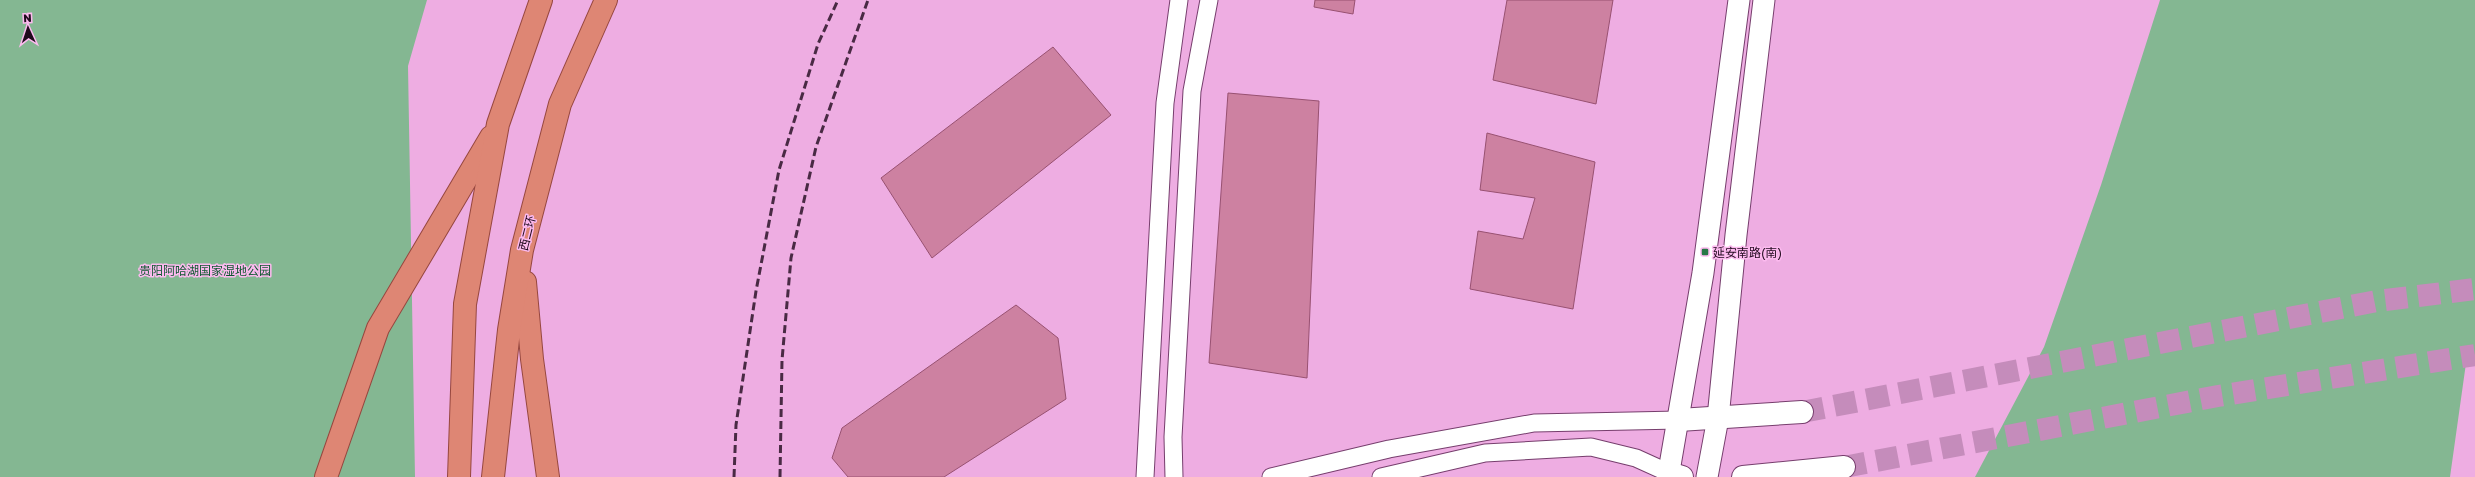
<svg xmlns="http://www.w3.org/2000/svg" width="2475" height="477" font-family="'Golos Text','Noto Sans SC',sans-serif">
	<style>
		.green { fill: #84b792 }
		.building { fill: #cd81a1; stroke: #985171 }
		.lines { fill: none; stroke-linecap: round; stroke-linejoin: round }
		.secondary-tunnel { stroke: #c58cbb; stroke-width: 22; stroke-dasharray: 22 11; stroke-linecap: butt }
		.minor-casing { stroke: #763e6d; stroke-width: 19 }
		.tertiary-casing { stroke: #763e6d; stroke-width: 23 }
		.secondary-casing { stroke: #763e6d; stroke-width: 24 }
		.trunk-casing { stroke: #96473f; stroke-width: 24 }
		.minor { stroke: #fff; stroke-width: 17 }
		.tertiary { stroke: #fff; stroke-width: 21 }
		.secondary { stroke: #fff; stroke-width: 22 }
		.trunk { stroke: #de8674; stroke-width: 22 }
		.rail { stroke: #492a44; stroke-width: 3; stroke-dasharray: 8 4; stroke-linecap: butt }
		.poi-dot { fill: #287747; stroke: #fcbaef; stroke-width: 1.5 }
		.labels { text-anchor: middle; dominant-baseline: central; stroke-width: 3; stroke-linejoin: round; paint-order: stroke }
		.street-label { font-size: 12px; fill: #20091d; stroke: #fcbaef }
		.poi-label { font-size: 12px; fill: #20091d; stroke: #fcbaef; text-anchor: start }
		.park-label { font-size: 12px; fill: #0e582f; stroke: #fcbaef }
	</style>
	<rect width="100%" height="100%" fill="#eeade2"/>
	<g class="green">
		<polygon points="0,0 427,0 408,66 415,477 0,477"/>
		<polygon points="2160,0 2475,0 2475,355 2467,356 2450,477 1975,477 2044,347 2101,185"/>
	</g>
	<g class="building">
		<polygon points="1315,0 1355,0 1353,14 1314,7"/>
		<polygon points="1507,0 1613,0 1596,104 1493,80"/>
		<polygon points="1053,47 1111,115 932,258 881,178"/>
		<polygon points="1228,93 1319,101 1307,378 1209,363"/>
		<polygon points="1487,133 1595,162 1573,309 1470,289 1478,231 1523,239 1535,198 1480,190"/>
		<polygon points="1016,305 1058,338 1066,399 944,477 848,477 832,458 842,428"/>
	</g>
	<g class="lines">
		<g class="secondary-tunnel">
			<polyline points="1802,412 2377,301 2475,289"/>
			<polyline points="1844,467 2218,396 2475,355"/>
		</g>
		<defs>
			<g id="minor">
				<polyline points="1145,477 1165,103 1179,0"/>
				<polyline points="1174,477 1173,437 1192,91 1209,0"/>
				<polyline points="1271,477 1389,449 1534,423 1679,420"/>
				<polyline points="1381,477 1485,453 1591,447 1636,458 1669,473"/>
			</g>
			<g id="tertiary">
				<polyline points="1668,477 1703,273 1739,0"/>
				<polyline points="1707,477 1718,418 1736,235 1764,0"/>
			</g>
			<g id="secondary">
				<polyline points="1679,420 1802,412"/>
				<polyline points="1669,473 1682,477"/>
				<polyline points="1743,477 1844,467"/>
			</g>
			<g id="trunk">
				<polyline points="525,282 532,359 548,477"/>
				<polyline points="326,477 378,328 491,137"/>
				<polyline points="459,477 465,304 498,124 541,0"/>
				<polyline points="493,477 509,330 522,250 560,104 606,0"/>
			</g>
		</defs>
		<use href="#minor" class="minor-casing"/>
		<use href="#tertiary" class="tertiary-casing"/>
		<use href="#secondary" class="secondary-casing"/>
		<use href="#trunk" class="trunk-casing"/>
		<use href="#minor" class="minor"/>
		<use href="#tertiary" class="tertiary"/>
		<use href="#secondary" class="secondary"/>
		<use href="#trunk" class="trunk"/>
		<g class="rail">
			<polyline points="734,477 736,425 756,291 779,170 818,44 838,0"/>
			<polyline points="780,477 782,360 791,258 816,147 868,0"/>
		</g>
	</g>
	<rect class="poi-dot" x="1701" y="248" width="8" height="8" rx="2"/>
	<g class="labels">
		<g class="street-label">
			<text transform="translate(527 233) rotate(-76)">西二环</text>
		</g>
		<g class="poi-label">
			<text x="1713" y="252">延安南路(南)</text>
		</g>
		<g class="park-label">
			<text x="205" y="270">贵阳阿哈湖国家湿地公园</text>
		</g>
	</g>
	<g transform="translate(28 28) rotate(357)" stroke="#fcbaef" stroke-width="3" paint-order="stroke">
	<path d="M0-3L7 15L0 10L-7 15Z" fill="#20091d"/>
	<text y="-6" font-size="11" font-weight="bold" text-anchor="middle" fill="#20091d">N</text>
	</g>
</svg>
